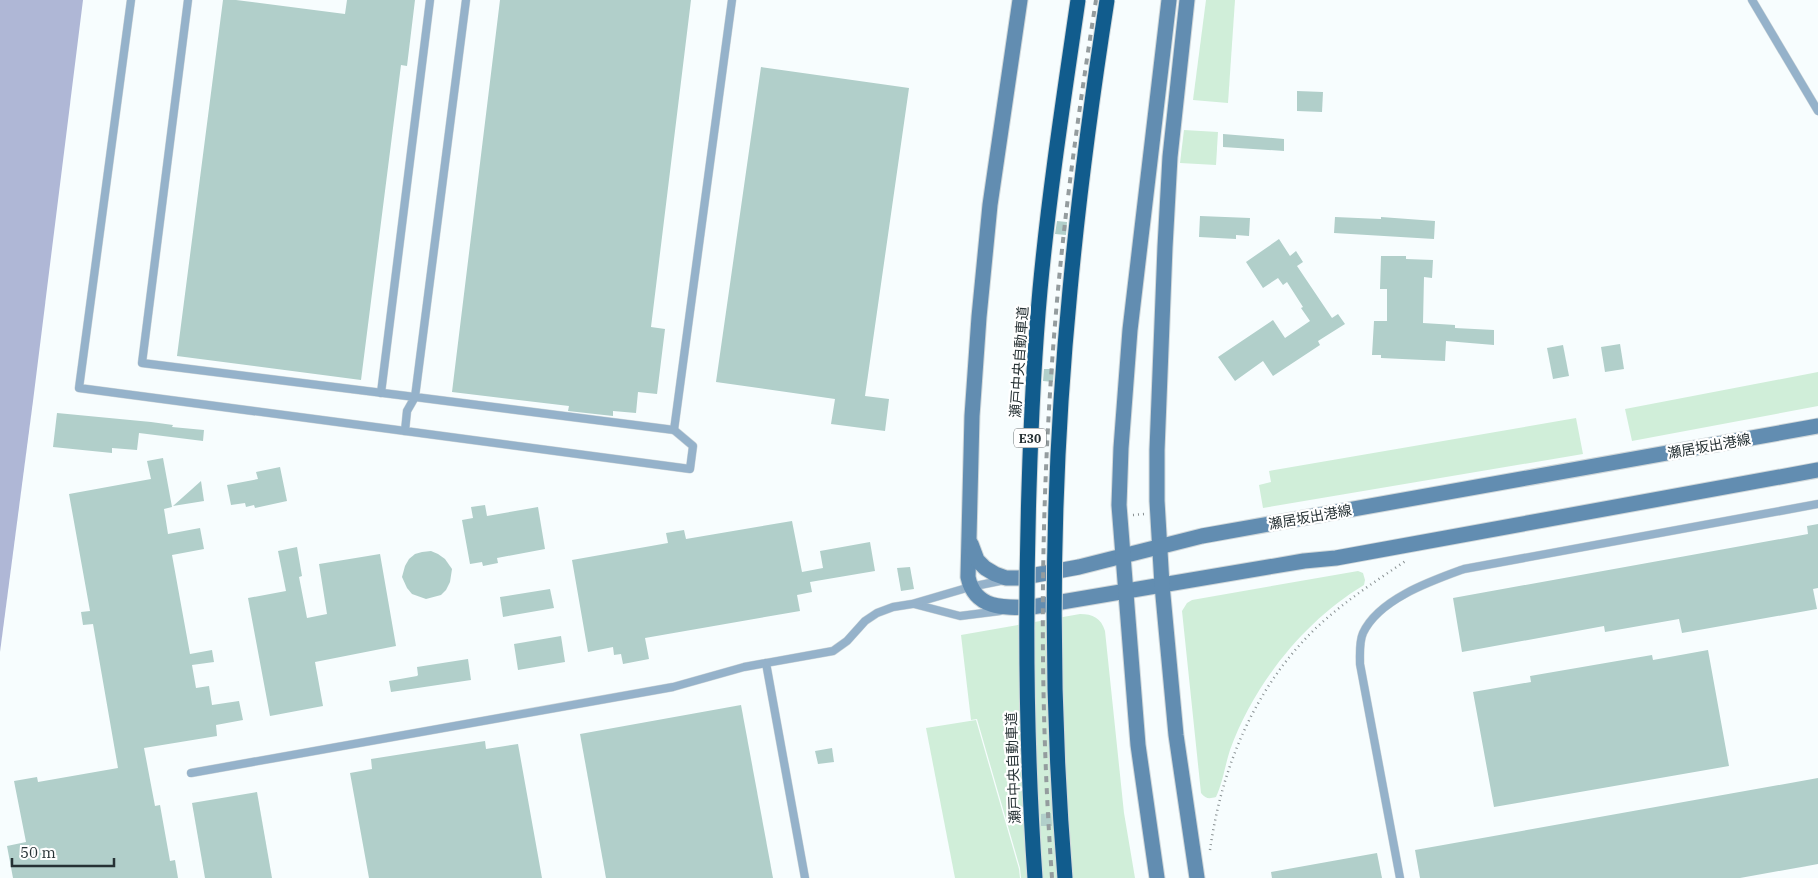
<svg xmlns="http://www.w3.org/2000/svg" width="1818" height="878" font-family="'IBM Plex Serif','Noto Sans JP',serif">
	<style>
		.green { fill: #d0eed9 }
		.water { fill: #afb7d6 }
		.building { fill: #b1cfca }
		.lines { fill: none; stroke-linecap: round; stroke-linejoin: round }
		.lane-casing { stroke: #d1d8da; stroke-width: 9 }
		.secondary-casing { stroke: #d1d8da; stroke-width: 17 }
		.path { stroke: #889092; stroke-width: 2.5; stroke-dasharray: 1 4; stroke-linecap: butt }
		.lane { stroke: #95b2ca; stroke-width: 8 }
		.secondary { stroke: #628db1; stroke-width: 15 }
		.rail { stroke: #949c9e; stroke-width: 4; stroke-dasharray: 6 6; stroke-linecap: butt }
		.highway-bridge-casing { stroke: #d1d8da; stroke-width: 17; stroke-linecap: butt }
		.highway-bridge { stroke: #115c8d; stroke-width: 15 }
		.labels { text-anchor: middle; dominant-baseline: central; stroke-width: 4.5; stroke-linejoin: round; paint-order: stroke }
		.shield { fill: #fff; stroke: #676f71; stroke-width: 1 }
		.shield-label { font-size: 12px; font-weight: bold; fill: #263134 }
		.street-label { font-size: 14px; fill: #263134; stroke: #fff }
	</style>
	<rect width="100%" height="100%" fill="#f7fdfe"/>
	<g class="green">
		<polygon points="1206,0 1235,0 1228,103 1193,100"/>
		<polygon points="1184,130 1218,132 1216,165 1180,163"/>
		<polygon points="1818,372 1818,406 1632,441 1625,409"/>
		<polygon points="1576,418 1583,454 1263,508 1259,485 1271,482 1269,471"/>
		<path d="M1358,571L1363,573L1365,580L1364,585C1304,621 1254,684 1230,750C1225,765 1223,782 1216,797C1209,799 1206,799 1201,793L1182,611L1187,603L1192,600Z"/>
		<path d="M1080,614C1093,614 1101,618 1105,631L1124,813L1135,878H1021L1020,868L977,719L971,720L961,635Z"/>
		<polygon points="976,720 1019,869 1020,878 955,878 926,728"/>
	</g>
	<polygon class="water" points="0,0 83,0 33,401 0,652"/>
	<g class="building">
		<polygon points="223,0 236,0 345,14 347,0 415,0 407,66 401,65 361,380 177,356"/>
		<polygon points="500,0 691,0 651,327 665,329 657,394 638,392 636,413 613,411 613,416 568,411 569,406 452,392"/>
		<polygon points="761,67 909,88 865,396 889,399 885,431 831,424 835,399 716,382"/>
		<polygon points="1297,91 1323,92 1322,112 1297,111"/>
		<polygon points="1223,134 1284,139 1284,151 1223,147"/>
		<polygon points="1200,216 1250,218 1249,236 1236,235 1236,239 1199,237"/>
		<polygon points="1335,217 1381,219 1381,217 1435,221 1434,239 1334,233"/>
		<polygon points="1057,221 1067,222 1066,235 1055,234"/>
		<polygon points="1279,239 1290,256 1296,251 1303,262 1297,266 1332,318 1338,314 1345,324 1318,341 1320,345 1273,376 1263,361 1235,381 1218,357 1273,320 1285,338 1310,321 1301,308 1303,307 1287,282 1283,285 1278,278 1263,288 1246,262"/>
		<polygon points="1381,256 1406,256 1406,259 1433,260 1432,278 1424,277 1423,323 1455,325 1455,328 1494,330 1494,345 1446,341 1445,361 1381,358 1381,355 1372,355 1374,321 1387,321 1387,289 1380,289"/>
		<polygon points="1620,344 1624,369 1605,372 1601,347"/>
		<polygon points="1563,345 1569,376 1553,379 1547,348"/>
		<polygon points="1044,369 1054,369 1053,382 1043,381"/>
		<polygon points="57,413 151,422 173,425 172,427 204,430 203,441 139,433 137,450 112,448 112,453 53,447"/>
		<polygon points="163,458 172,507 164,509 168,534 200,528 204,549 172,555 190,654 212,650 214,662 192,665 196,688 209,686 212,705 239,701 243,720 216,725 217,736 144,748 155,806 160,805 170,861 175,860 178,878 13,878 7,846 26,842 14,781 37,777 38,782 118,768 93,624 83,625 81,612 90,611 69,494 151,479 147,461"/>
		<polygon points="280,467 287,501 255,508 254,505 246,507 245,503 231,505 227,485 258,479 256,472"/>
		<polygon points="201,481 204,501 173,506"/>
		<polygon points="485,505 487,516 538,507 545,549 497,558 498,563 483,566 482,562 470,564 462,520 473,518 471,507"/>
		<polygon points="792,521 802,572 823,568 820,551 870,542 875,571 810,582 812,592 797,595 800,611 645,638 649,659 623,664 621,654 614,655 613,647 588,652 572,560 668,543 666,533 684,530 686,539"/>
		<polygon points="1818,524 1818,588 1813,589 1817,609 1682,633 1679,619 1605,632 1604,626 1462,652 1453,598 1808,534 1807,526"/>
		<polygon points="297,547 302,576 299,577 307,618 327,614 319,564 380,554 396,646 315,662 323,706 270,716 248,598 286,591 278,551"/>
		<polygon points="431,551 438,554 445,559 452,569 450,582 446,590 441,595 426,599 412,594 407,588 402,577 405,566 409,559 415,554 422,552"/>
		<polygon points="910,567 914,589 901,591 897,568"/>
		<polygon points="550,589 554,608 503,617 500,597"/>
		<polygon points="561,636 565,662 518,670 514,644"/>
		<polygon points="1708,650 1729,766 1494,807 1473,692 1531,682 1530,676 1652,655 1653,660"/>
		<polygon points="468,659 471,680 391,692 389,681 417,676 418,675 417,667"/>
		<polygon points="741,705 773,878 606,878 580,734"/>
		<polygon points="485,741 486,749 518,744 542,878 369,878 350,773 372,769 371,759"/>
		<polygon points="832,748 834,762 818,764 815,751"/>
		<polygon points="1818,778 1818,864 1740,878 1420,878 1415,850"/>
		<polygon points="257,792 272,878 205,878 192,803"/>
		<polygon points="1051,813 1052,826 1041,826 1041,814"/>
		<polygon points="1377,853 1382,878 1272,878 1271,872"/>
	</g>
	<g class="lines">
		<defs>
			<g id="lane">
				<polyline points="131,0 79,388 405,431"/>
				<polyline points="188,0 142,363 415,397 407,411 405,431 690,469 693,446 674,430"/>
				<polyline points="466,0 415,397 674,430 732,0"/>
				<polyline points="1752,0 1818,111"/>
				<polyline points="381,393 430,0"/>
				<polyline points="914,604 960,616 1000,611"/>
				<polyline points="766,663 805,878"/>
				<polyline points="191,773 673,687 744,667 833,651 847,641 865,621 877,613 893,607 912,604 970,587 1005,580"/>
				<path d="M1400,878L1360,664C1360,654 1359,642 1363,633C1379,599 1431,581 1464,569L1818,504"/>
			</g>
			<g id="secondary">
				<path d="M1020,0L990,205L979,317L972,416L968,577C975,610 1005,608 1032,607L1304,561L1336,558L1818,470"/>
				<polyline points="1187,0 1170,157 1165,247 1157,450 1157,501 1162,585 1176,735 1197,878"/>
				<polyline points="971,544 977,560 985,568 995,574 1006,578 1019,578 1079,567 1202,536 1818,426"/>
				<polyline points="1157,878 1138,745 1119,505 1121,448 1130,330 1169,0"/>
			</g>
		</defs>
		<use href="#lane" class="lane-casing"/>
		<use href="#secondary" class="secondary-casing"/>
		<g class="path">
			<polyline points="1133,515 1145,514"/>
			<path d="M1210,850C1221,771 1252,694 1308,636C1337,606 1373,583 1407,560"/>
		</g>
		<use href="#lane" class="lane"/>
		<use href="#secondary" class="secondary"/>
		<path class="rail" d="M1052,878C1038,683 1040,485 1058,290C1067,193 1081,96 1096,0"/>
		<defs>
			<g id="highway-bridge">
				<path d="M1035,878C1026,748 1025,619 1029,489C1031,422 1034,356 1040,290C1049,193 1064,96 1078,0"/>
				<path d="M1065,878C1049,683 1051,485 1070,290C1079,193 1092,96 1107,0"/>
			</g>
		</defs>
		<use href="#highway-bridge" class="highway-bridge-casing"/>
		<use href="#highway-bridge" class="highway-bridge"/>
	</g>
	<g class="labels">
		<rect class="shield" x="1014" y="428.5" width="32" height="19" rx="4"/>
		<g class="shield-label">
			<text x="1030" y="438">E30</text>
		</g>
		<g class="street-label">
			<text transform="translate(1019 362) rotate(-86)">瀬戸中央自動車道</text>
			<text transform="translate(1709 446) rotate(-10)">瀬居坂出港線</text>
			<text transform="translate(1310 517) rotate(-10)">瀬居坂出港線</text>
			<text transform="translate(1013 768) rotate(-92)">瀬戸中央自動車道</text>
		</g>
	</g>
	<path d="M12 858v8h102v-8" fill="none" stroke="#263134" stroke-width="2.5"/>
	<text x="20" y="858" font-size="15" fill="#263134" stroke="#ffffff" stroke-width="4" paint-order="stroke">50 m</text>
</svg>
